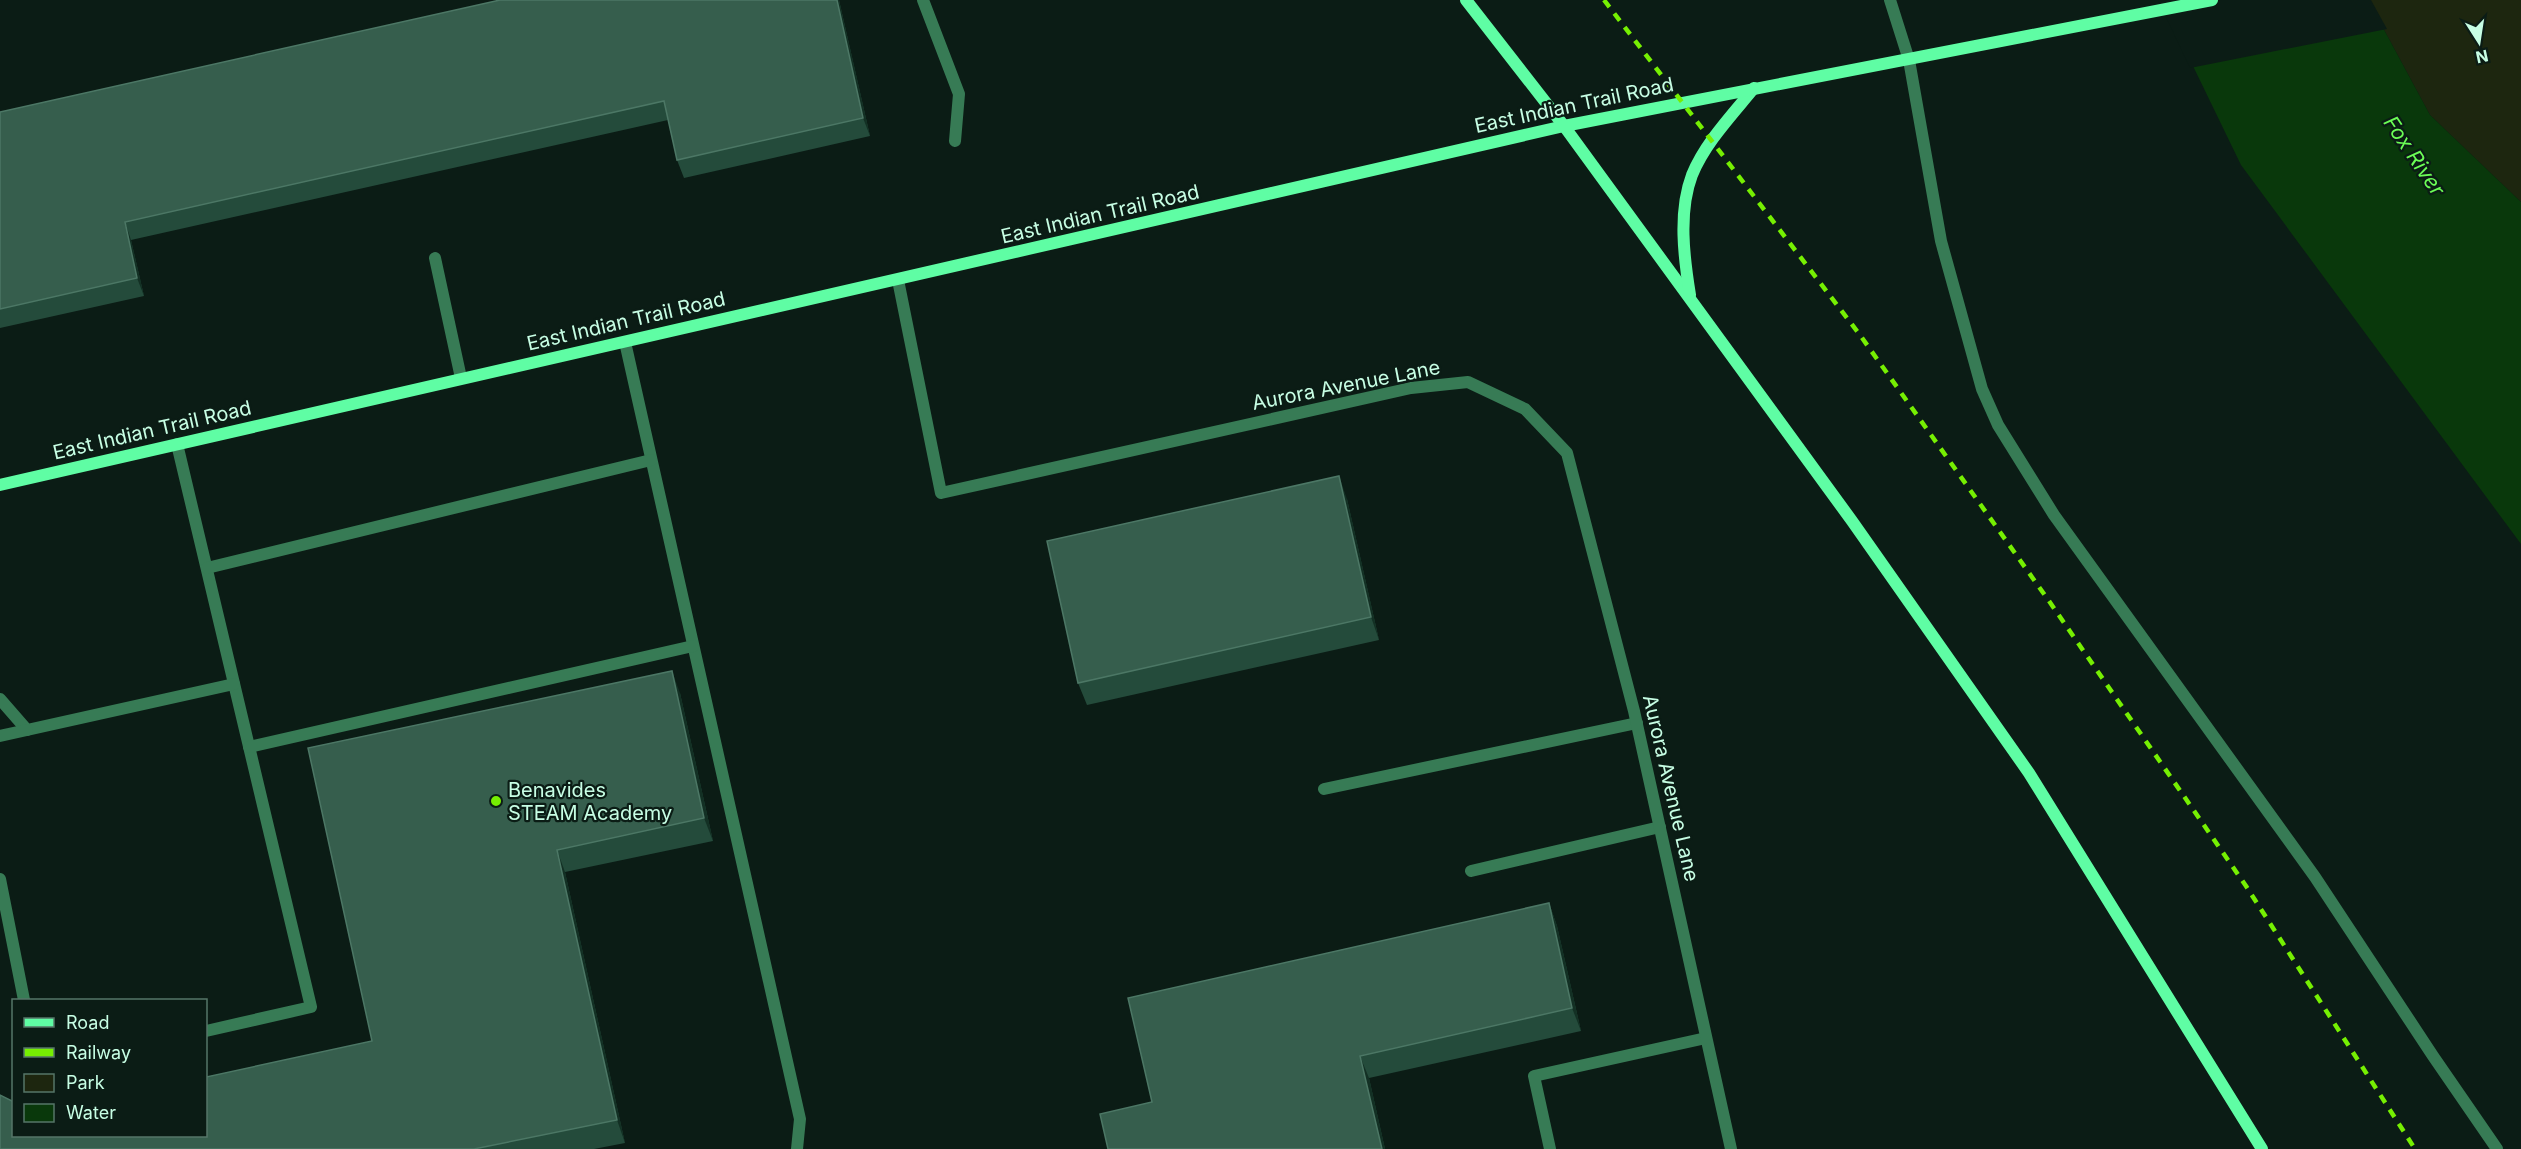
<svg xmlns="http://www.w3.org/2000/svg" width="2521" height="1149" viewBox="0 0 2521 1149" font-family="Inter,sans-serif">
  <rect width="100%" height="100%" fill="#0b1c15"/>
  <path fill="#1d260f" d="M2368 0H2521V202L2430 115Z"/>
  <path fill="#09380b" d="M2161 0H2368L2430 115 2521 202V544L2241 165Z"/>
  <path fill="#0b1c15" d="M2158 0H2371L2387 29 2190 68Z"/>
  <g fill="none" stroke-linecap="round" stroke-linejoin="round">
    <g stroke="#377b55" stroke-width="12">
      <path d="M923 0 959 94 955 141"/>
      <path d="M1890 0 1909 60 1941 241 1982 389 1998 425 2054 515 2315 877 2433 1056 2497 1149"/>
      <path d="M435 258 461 378"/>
      <path d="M625 342 800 1119 797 1149"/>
      <path d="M177 444 311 1007 206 1031"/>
      <path d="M207 568 651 460"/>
      <path d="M0 699 27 730 234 684"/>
      <path d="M0 736 27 730"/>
      <path d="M249 747 693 646"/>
      <path d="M1324 789 1637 723"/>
      <path d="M1471 871 1660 827"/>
      <path d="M0 879 24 1000"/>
      <path d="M1550 1149 1534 1076 1706 1038"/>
    </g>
    <path stroke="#377b55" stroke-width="12" d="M898 280 941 493 1411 388 1468 382 1525 409 1567 453 1634 711 1731 1149"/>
    <g stroke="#5ffda4" stroke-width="12">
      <path d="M1466 0 1564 126 1852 521 2029 773 2262 1149"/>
      <path d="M1690 295C1684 258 1678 212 1692 175 1705 143 1732 115 1754 88"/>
      <path d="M0 485 1564 126 2212 0"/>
    </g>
    <path stroke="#76ef02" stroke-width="4.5" stroke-dasharray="9 8" stroke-linecap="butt" d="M1604 0 1860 335 2049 601 2246 886 2415 1149"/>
  </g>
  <g fill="#244b3b">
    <path d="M839 0 870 136 684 178 677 160 668 120 131 240 144 296 0 328V112Z"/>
    <path d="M1347 499 1379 640 1087 705 1078 683Z"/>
    <path d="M680 693 713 841 565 872 625 1143 594 1149H0L14 1136 372 1041Z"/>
    <path d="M1549 903 1557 926 1581 1031 1369 1078 1385 1149H1108L1152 1102Z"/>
  </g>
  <g fill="#133024">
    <path d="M837 0H839L870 136 863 118Z"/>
    <path d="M125 222 131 240 144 296 137 278Z"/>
    <path d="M1339 476 1347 499 1379 640 1371 617Z"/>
    <path d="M672 671 680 693 713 841 704 818Z"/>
    <path d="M557 850 565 872 625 1143 617 1120Z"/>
    <path d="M1549 903 1557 926 1581 1031 1572 1008Z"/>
    <path d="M1360 1056 1369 1078 1385 1149H1382Z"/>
  </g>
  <g fill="#365e4d" stroke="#4c7765" stroke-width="1.5">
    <path d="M500 0H837L863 118 677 160 664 101 125 222 137 278 0 309V112Z"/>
    <path d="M1339 476 1371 617 1078 683 1047 541Z"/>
    <path d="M672 671 704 818 557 850 617 1120 474 1149H0V1095L14 1102V1136H206V1077L372 1041 308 748Z"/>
    <path d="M1549 903 1572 1008 1360 1056 1382 1149H1108L1100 1114 1152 1102 1128 998Z"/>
  </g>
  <circle fill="#76ef02" stroke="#0b1c15" stroke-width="2" cx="496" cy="801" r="6"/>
  <g text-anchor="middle" stroke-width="4.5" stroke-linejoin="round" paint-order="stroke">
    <g font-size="20" fill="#c7fee4" stroke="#0b1c15">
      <text transform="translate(1574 105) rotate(-12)" y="7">East Indian Trail Road</text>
      <text transform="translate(1100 214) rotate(-13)" y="7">East Indian Trail Road</text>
      <text transform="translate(626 321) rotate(-13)" y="7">East Indian Trail Road</text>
      <text transform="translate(1346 385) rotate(-11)" y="7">Aurora Avenue Lane</text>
      <text transform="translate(152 430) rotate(-13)" y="7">East Indian Trail Road</text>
      <text transform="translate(1671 788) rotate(77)" y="7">Aurora Avenue Lane</text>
    </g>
    <g font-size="20" fill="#c7fee4" stroke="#0b1c15" text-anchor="start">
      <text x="508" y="797">Benavides<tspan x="508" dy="23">STEAM Academy</tspan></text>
    </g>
    <g font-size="21" font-style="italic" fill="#6bfd56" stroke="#0b1c15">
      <text transform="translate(2414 156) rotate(56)" y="7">Fox River</text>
    </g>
  </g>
  <rect x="12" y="999" width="195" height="138" fill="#0b1c15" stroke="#567668" stroke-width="1.5"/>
  <rect x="24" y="1018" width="30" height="9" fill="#5ffda4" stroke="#567668" stroke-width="1.5"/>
  <text x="66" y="1029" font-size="18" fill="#c7fee4">Road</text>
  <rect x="24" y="1048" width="30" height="9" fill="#76ef02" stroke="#567668" stroke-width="1.5"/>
  <text x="66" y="1059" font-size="18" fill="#c7fee4">Railway</text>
  <rect x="24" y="1074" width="30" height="18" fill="#1d260f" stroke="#567668" stroke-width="1.5"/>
  <text x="66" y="1089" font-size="18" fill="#c7fee4">Park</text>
  <rect x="24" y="1104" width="30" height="18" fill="#09380b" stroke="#567668" stroke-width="1.5"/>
  <text x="66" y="1119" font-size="18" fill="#c7fee4">Water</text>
  <g transform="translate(2479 42) rotate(168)" stroke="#0b1c15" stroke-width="4.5" paint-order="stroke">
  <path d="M0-4.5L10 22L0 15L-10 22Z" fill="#c7fee4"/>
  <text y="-9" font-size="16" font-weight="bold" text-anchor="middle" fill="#c7fee4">N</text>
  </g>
</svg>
